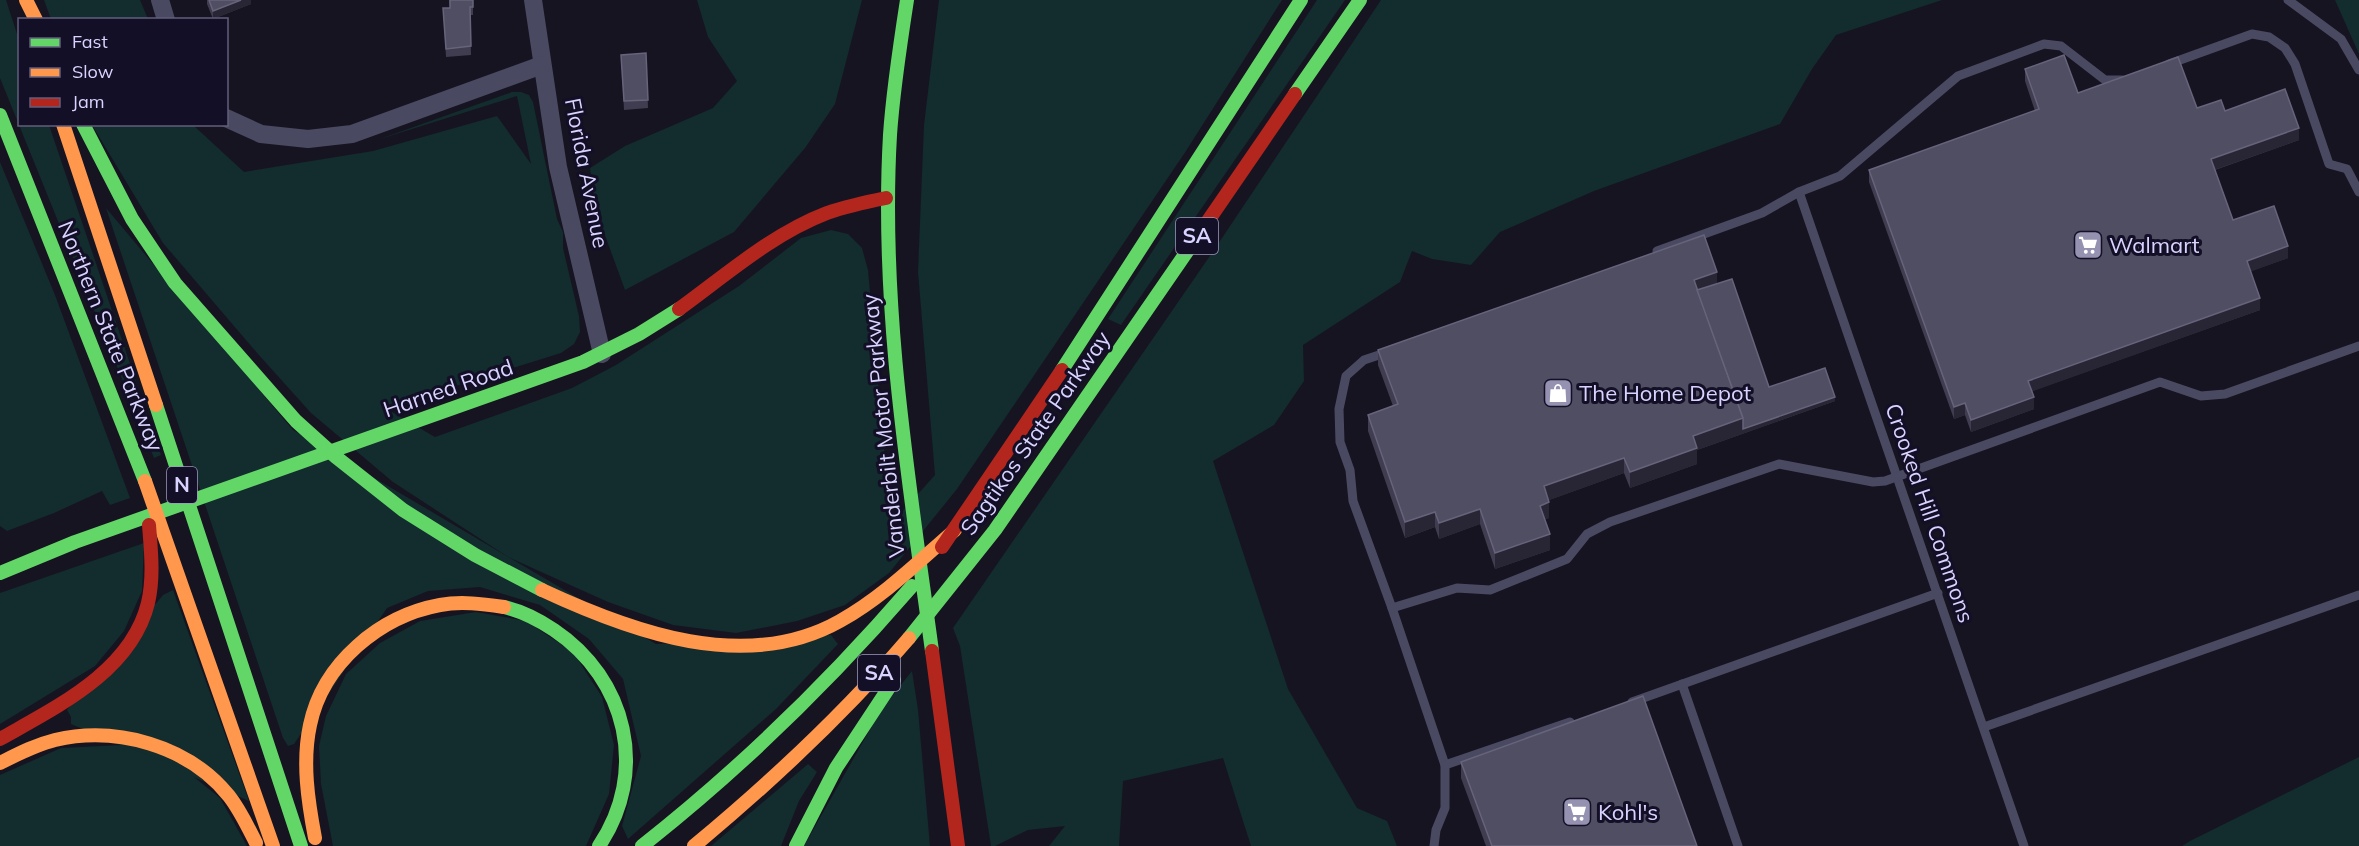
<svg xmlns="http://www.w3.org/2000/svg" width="2359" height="846" viewBox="0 0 2359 846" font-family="Mulish,sans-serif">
  <rect width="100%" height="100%" fill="#161421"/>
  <g fill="#132c2d">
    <path d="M0 0H6L19 40 20 124 49 125 161 455 154 458 0 78Z"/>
    <path d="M44 0H140L148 19H51Z"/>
    <path d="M697 0H862L835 104 805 148 734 232 625 290 595 208 590 168 625 146 713 108 737 81 708 37Z"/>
    <path d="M939 0H1282L1184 154 957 489 889 573 845 605 797 621 736 633 673 625 608 602 508 557 393 482 311 413 258 354 163 243 92 125H193L244 172 373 151 497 116 531 164 517 96 377 140 512 92H521L529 95 533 102 557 219 563 232V248L579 316 580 332 574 344 561 353 385 408 435 437 572 388 616 365 739 286 801 238 831 230 848 234 862 248 868 270 891 524 935 475 918 272 924 125Z"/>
    <path d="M1317 0H1345L1121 325 1108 319Z"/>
    <path d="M1381 0H1942L1836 35 1812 69 1780 124 1594 191 1500 232 1471 265 1432 259 1412 251 1400 282 1303 345 1304 381 1274 425 1213 461 1288 689 1357 808 1387 821 1397 846H1251L1223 758 1123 781 1119 846H1049L1065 826 1028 830 995 846H991L960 646 953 628 1214 250Z"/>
    <path d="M2335 0H2359V54Z"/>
    <path d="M0 162 55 295 130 498 110 505 102 491 54 513 7 531 0 526Z"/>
    <path d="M106 208 293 430 656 644 831 635 838 644 776 709 628 839 622 826 641 756 623 679 589 639 540 605 480 587 428 591 387 608 294 744 288 746 283 738Z"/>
    <path d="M144 543 142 591 124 631 95 666 0 724V593Z"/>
    <path d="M173 590 249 801 71 724V717L67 710 163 595Z"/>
    <path d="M476 612 526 621 573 652 602 697 614 745 609 794 586 846H333L321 784 319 746 326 716 346 674 380 643 420 621Z"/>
    <path d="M912 671 918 710 930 846H804L881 710Z"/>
    <path d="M122 745 184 769 220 798 247 846H0V775L61 748Z"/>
    <path d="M2359 757V846H2182L2190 841Z"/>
    <path d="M808 764 817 772 799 801 781 846H711Z"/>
  </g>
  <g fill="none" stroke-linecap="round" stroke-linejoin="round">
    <g stroke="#4a4962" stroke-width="9">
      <path d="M2288 0 2341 39 2359 70"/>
      <path d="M2169 64 2252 34 2269 37 2285 48 2295 64 2329 164 2347 169 2359 192"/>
      <path d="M1799 192 2024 846"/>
      <path d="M1657 251 1762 213 1799 192 1840 176 1958 76 2044 44 2061 46 2105 80H2122"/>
      <path d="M1388 352 1364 360 1346 376 1339 409 1340 442 1350 470 1353 501 1392 608 1445 765"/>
      <path d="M1392 608 1457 588 1490 590 1567 559 1587 534 1610 522 1779 464 1873 482 1885 481 2160 382 2201 396 2225 394 2359 346"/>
      <path d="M1682 684 1738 846"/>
      <path d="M1632 702 1938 593"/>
      <path d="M1984 727 2359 595"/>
      <path d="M1434 846 1436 830 1445 808V765L1570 722"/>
    </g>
    <g stroke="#4a4962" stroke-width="18">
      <path d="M160 0 166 20"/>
      <path d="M533 0 558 167 602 354"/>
      <path d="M226 118 261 134 308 139 352 134 542 65"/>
    </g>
    <g stroke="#63d668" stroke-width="14">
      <path d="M907 0C900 45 893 90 890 135 880 308 909 481 932 651"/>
      <path d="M1295 94 1360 0"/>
      <path d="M0 115 145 481"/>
      <path d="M83 124 132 219 175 283 296 421 336 457 403 510 475 555 542 590"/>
      <path d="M1062 370 1301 0"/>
      <path d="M156 405 301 846"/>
      <path d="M0 573 75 542 583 362 639 334 679 309"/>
      <path d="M504 607C521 611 539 620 554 630 627 679 649 772 599 846"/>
      <path d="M909 638 995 530 1197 237"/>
      <path d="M642 846C741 768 830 681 912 586"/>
      <path d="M796 846 836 768 894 680"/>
    </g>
    <g stroke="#ff974d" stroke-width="14">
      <path d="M26 0 36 20"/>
      <path d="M63 124 156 405"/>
      <path d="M145 481 273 846"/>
      <path d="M542 590C632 632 746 674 840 621 883 597 918 562 955 530"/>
      <path d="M0 763C18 754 35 745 55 740 116 726 188 745 229 796 240 810 248 827 256 843"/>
      <path d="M315 838C308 801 302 762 310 725 323 663 380 616 440 605 461 601 483 604 504 607"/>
      <path d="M694 846C771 782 844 714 909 638"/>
    </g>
    <g stroke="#b3261e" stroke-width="14">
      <path d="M1197 237 1295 94"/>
      <path d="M679 309C726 275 772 234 827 213 847 206 866 202 886 198"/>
      <path d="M942 547 1062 370"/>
      <path d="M932 651 958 846"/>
      <path d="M0 739C56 707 131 672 148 603 154 577 151 551 149 525"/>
    </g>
  </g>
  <g fill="#403d50">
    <path d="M207 0H251V4L213 19 207 4Z"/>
    <path d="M449 0H473V15H470L471 55 446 57 443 8H450Z"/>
    <path d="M646 53 648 108 624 110 621 55Z"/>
    <path d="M2025 69 2078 93 2197 108 2225 111 2299 140 2215 170 2233 220 2288 258 2251 271 2260 310 2032 391 2034 409 1971 432 1965 415 1954 419 1869 182V170L2035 111 2025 81Z"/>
    <path d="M1717 284 1769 387 1835 401 1697 450V464L1630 488 1624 473 1549 500V518L1545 519 1550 550 1495 569 1480 524 1439 539 1435 527 1405 538 1368 431V415L1393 406 1378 365V350Z"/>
    <path d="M1461 762 1697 846H1486L1461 778Z"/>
  </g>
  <g fill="#282635">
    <path d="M241 0H251V4L213 19V11Z"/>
    <path d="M2299 128V140L2211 171V159Z"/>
    <path d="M2288 246V258L2247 273V261Z"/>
    <path d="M1717 272V287L1695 295 1694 280Z"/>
    <path d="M2260 298V310L2028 393V381Z"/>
    <path d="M1835 397V401L1697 450V464L1630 488V472L1693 436 1743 418Z"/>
    <path d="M2034 397V409L1971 432V420Z"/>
    <path d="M1965 403V415L1954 419V407Z"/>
    <path d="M1624 458V473L1544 502V486Z"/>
    <path d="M1549 502V518L1540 521V506Z"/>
    <path d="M1480 509V524L1439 539V523Z"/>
    <path d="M1435 512V527L1405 538V522Z"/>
    <path d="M1550 534V550L1495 569V553Z"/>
  </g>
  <g fill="#504e63" stroke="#66637b" stroke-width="1.5">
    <path d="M209 0H241L213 11Z"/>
    <path d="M450 0H473V7H470L471 46 446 49 443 8H450Z"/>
    <path d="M646 53 648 100 624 101 621 55Z"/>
    <path d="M2064 55 2078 93 2178 57 2197 108 2221 100 2225 111 2285 89 2299 128 2211 159 2233 220 2274 206 2288 246 2247 261 2260 298 2028 381 2034 397 1971 420 1965 403 1954 407 1869 170 2039 109 2025 69Z"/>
    <path d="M1704 235 1717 272 1694 280 1743 418 1693 436 1697 448 1630 472 1624 458 1544 486 1549 502 1540 506 1550 534 1495 553 1480 509 1439 523 1435 512 1405 522 1368 415 1398 404 1378 350Z"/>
    <path d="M1732 279 1769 387 1825 368 1835 397 1743 429V418L1697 290Z"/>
    <path d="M1643 696 1697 846H1492L1461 762Z"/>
  </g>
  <defs>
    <g id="supermarket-square" transform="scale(1.5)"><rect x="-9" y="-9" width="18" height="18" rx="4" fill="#9591b1" stroke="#130f26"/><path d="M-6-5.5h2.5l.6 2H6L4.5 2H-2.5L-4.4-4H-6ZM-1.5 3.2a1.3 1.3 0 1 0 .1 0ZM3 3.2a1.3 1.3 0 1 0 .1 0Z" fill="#fff"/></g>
    <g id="shop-square" transform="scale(1.5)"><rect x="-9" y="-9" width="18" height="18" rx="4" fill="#9591b1" stroke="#130f26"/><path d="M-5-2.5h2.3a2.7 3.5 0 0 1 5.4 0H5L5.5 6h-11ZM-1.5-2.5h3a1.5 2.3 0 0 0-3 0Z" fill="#fff"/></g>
  </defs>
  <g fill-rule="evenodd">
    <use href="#supermarket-square" x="2088" y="245"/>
    <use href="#shop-square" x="1558" y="393"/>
    <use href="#supermarket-square" x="1577" y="812"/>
  </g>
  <g text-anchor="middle" stroke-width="6" stroke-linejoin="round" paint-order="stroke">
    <g fill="#130f26" stroke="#9e99be" stroke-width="1.5">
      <rect x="1176" y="218" width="42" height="36" rx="4.5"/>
      <rect x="167" y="467" width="30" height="36" rx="4.5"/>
      <rect x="858" y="655" width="42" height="36" rx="4.5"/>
    </g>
    <g font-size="21" font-weight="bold" fill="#d9d4ff">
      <text x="1197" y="243">SA</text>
      <text x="182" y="492">N</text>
      <text x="879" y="680">SA</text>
    </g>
    <g font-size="22" fill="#d9d4ff" stroke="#130f26">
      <text transform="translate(587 173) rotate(79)" y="8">Florida Avenue</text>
      <text transform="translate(111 336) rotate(68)" y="8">Northern State Parkway</text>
      <text transform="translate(448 388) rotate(-19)" y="8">Harned Road</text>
      <text transform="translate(883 426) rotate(-96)" y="8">Vanderbilt Motor Parkway</text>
      <text transform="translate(1035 433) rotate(-55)" y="8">Sagtikos State Parkway</text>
      <text transform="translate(1930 513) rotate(71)" y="8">Crooked Hill Commons</text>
    </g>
    <g font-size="22" fill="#d9d4ff" stroke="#130f26" text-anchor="start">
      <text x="2109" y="253">Walmart</text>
      <text x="1579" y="401">The Home Depot</text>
      <text x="1598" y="820">Kohl's</text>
    </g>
  </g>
  <rect x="18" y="18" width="210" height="108" fill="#130f26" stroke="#625e7d" stroke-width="1.5"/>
  <rect x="30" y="38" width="30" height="9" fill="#63d668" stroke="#625e7d" stroke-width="1.5"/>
  <text x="72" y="48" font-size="18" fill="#d9d4ff">Fast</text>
  <rect x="30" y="68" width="30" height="9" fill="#ff974d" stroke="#625e7d" stroke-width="1.5"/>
  <text x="72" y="78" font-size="18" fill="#d9d4ff">Slow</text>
  <rect x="30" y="98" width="30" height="9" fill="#b3261e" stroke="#625e7d" stroke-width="1.5"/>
  <text x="72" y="108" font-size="18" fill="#d9d4ff">Jam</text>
</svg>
